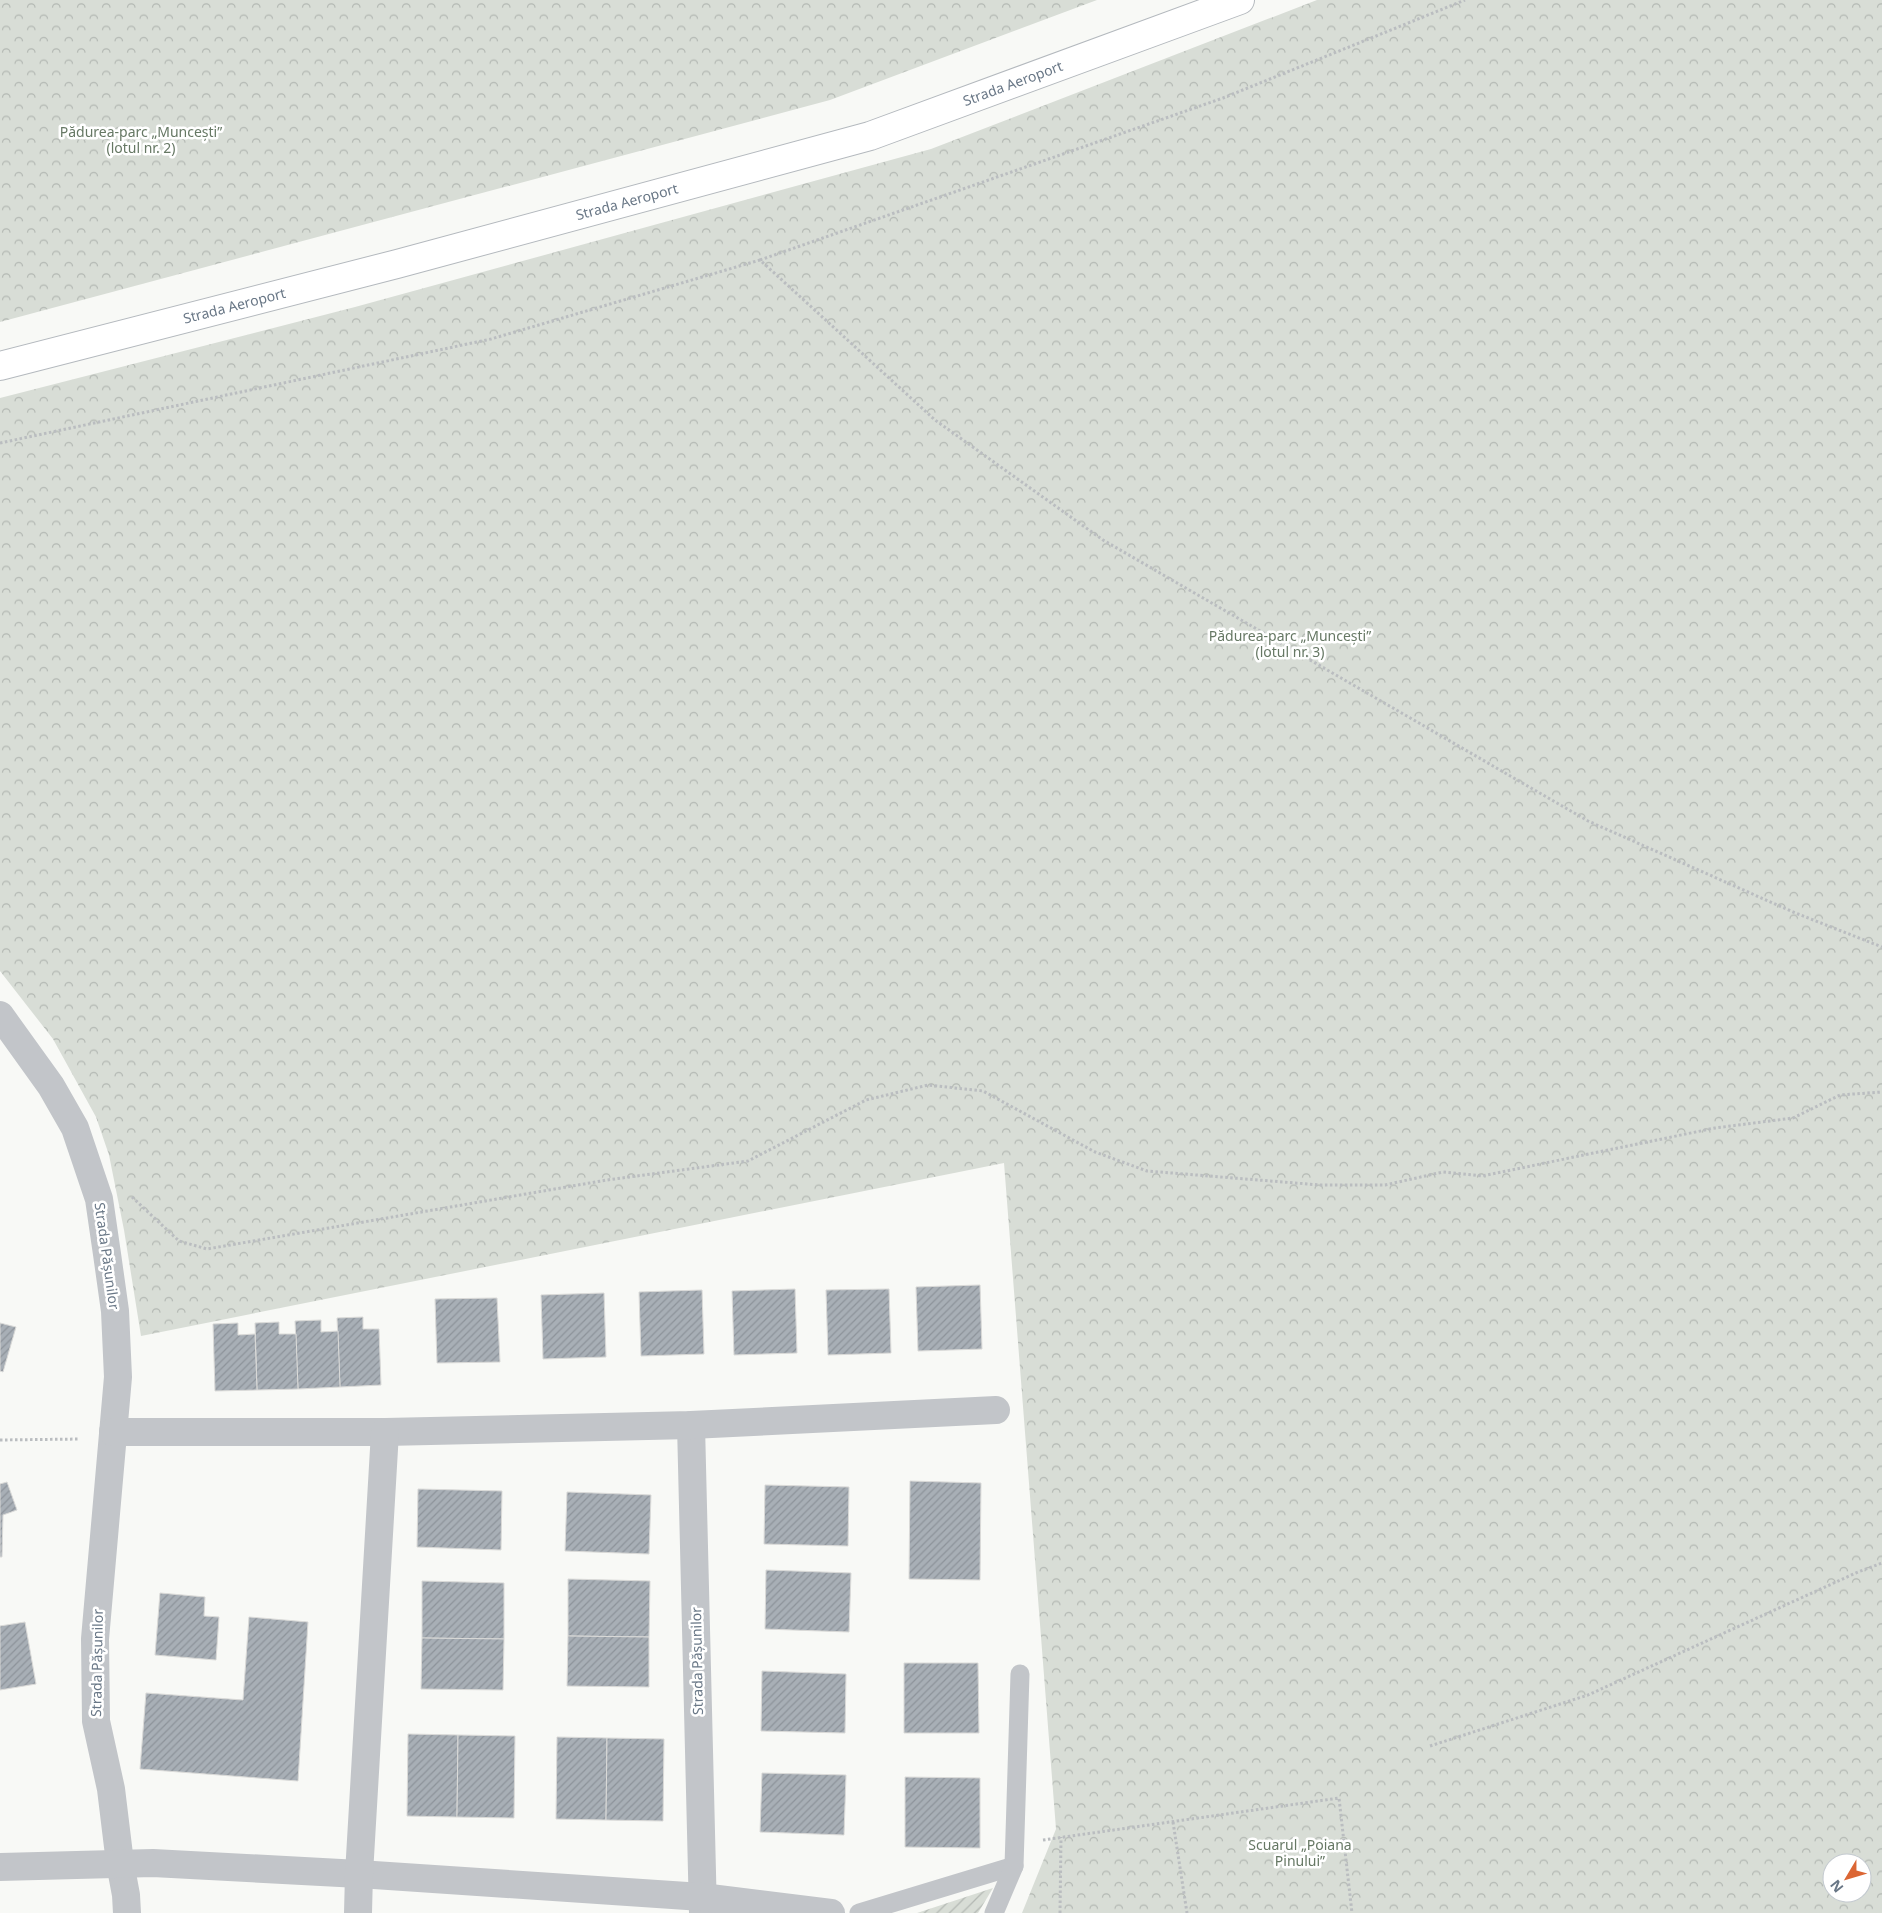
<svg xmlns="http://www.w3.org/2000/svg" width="1882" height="1913" viewBox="0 0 1882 1913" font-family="'Noto Sans',sans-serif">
  <defs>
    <pattern id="forest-crowns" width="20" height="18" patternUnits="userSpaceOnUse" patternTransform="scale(1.25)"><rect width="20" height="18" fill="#d8ddd6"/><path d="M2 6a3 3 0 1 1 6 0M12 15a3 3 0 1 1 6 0" fill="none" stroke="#b3b8b3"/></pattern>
    <pattern id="garden-furrows" width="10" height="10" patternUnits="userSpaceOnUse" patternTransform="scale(1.25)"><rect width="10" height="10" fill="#d8ddd6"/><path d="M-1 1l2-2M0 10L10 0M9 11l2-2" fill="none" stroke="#b3b8b3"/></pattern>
    <pattern id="building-hatch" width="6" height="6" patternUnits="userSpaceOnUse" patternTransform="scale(1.25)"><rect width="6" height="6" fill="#a8afb6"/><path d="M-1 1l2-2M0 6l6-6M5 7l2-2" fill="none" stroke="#8d939a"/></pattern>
  </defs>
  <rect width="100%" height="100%" fill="#f8f9f6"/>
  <g fill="url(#forest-crowns)" fill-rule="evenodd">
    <path d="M0 0H1097L830 100 0 322Z"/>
    <path d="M1317 0H1882V1913H1022L1056 1829 1004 1163 141 1336 124 1230 109 1155 96 1117 53 1039 0 971V398L355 307 931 149ZM1832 1863H1862V1893H1832Z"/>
  </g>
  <path fill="url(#garden-furrows)" d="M993 1888 978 1913H917Z"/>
  <g fill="url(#building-hatch)" stroke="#dadad8">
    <path d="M980 1285 982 1349 918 1351 916 1287Z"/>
    <path d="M795 1289 797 1353 734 1355 732 1291Z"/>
    <path d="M889 1289 891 1353 828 1355 826 1290Z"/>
    <path d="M702 1290 704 1354 641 1356 639 1292Z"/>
    <path d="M604 1293 606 1357 543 1359 541 1295Z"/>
    <path d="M497 1298 500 1362 437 1363 435 1299Z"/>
    <path d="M363 1317V1329H379L381 1385 340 1387 337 1318Z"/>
    <path d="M321 1320V1332L338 1331 340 1387 298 1389 295 1321Z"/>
    <path d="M279 1322V1334H296L298 1389 257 1390 255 1323Z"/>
    <path d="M0 1323 16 1327 3 1372 0 1371Z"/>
    <path d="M238 1323V1335L255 1334 257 1390 215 1391 213 1324Z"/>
    <path d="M910 1481 981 1483 980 1580 909 1579Z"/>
    <path d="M7 1482 17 1510 3 1515 2 1557H0V1484Z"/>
    <path d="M765 1485 849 1487 848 1546 764 1544Z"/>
    <path d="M418 1489 502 1491 501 1550 417 1547Z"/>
    <path d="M567 1492 651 1495 649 1554 565 1551Z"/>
    <path d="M766 1570 851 1573 849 1632 765 1629Z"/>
    <path d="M568 1579 650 1581 649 1637 568 1636Z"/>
    <path d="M422 1581 504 1583V1639L422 1638Z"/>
    <path d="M160 1593 205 1597 204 1616 219 1617 216 1660 155 1655Z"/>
    <path d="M249 1617 308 1622 298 1781 140 1769 146 1693 243 1700Z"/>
    <path d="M25 1622 36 1684 0 1690V1626Z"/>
    <path d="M568 1636 649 1637V1687L567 1686Z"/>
    <path d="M422 1638 504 1639 503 1690 421 1689Z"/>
    <path d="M904 1663H978L979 1733H904Z"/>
    <path d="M762 1671 846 1674 845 1733 761 1731Z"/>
    <path d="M408 1734 458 1735 457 1817 407 1816Z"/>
    <path d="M458 1735 515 1736 514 1818 457 1817Z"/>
    <path d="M557 1737 607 1738 606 1820 556 1819Z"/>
    <path d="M607 1738 664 1739 663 1821 606 1820Z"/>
    <path d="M762 1773 846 1775 844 1835 760 1832Z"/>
    <path d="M905 1777 980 1778V1848L905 1847Z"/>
  </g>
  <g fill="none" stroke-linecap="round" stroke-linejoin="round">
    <g stroke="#b4b9be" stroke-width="30">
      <g id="secondary">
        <path id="s1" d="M0 366 397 264 870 136 1240 0"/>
      </g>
    </g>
    <g stroke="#babdc0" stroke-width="3" stroke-dasharray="2.5 2.5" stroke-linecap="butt">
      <path d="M760 260 1223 98 1465 0"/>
      <path d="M0 443 491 339 760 260 935 420 1103 540 1588 821 1793 912 1882 947"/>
      <path d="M132 1197 179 1241 207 1249 607 1180 748 1161 866 1100 928 1085 983 1091 1095 1152 1147 1171 1320 1185H1385L1443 1172 1482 1176 1715 1128 1793 1118 1840 1095 1882 1092"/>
      <path d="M0 1440 80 1439"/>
      <path d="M1430 1746 1588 1695 1858 1572 1882 1563"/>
      <path d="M1173 1822 1187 1913"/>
      <path d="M1043 1840 1339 1798 1352 1913"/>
      <path d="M1060 1913 1061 1837"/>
    </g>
    <g stroke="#c2c5c9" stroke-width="19">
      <path d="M859 1913 1014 1866"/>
      <path d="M994 1913 1014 1866 1020 1674"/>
    </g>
    <g stroke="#c2c5c9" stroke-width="28">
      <path d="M0 1015 51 1086 75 1128 99 1199 107 1254 115 1311 118 1377 95 1639 96 1721 111 1789 120 1863 126 1895 127 1913"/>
      <path d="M691 1425 703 1913"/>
      <path d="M113 1432H385L691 1425 996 1410"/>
      <path d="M0 1867 153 1863 359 1874 702 1897 831 1913"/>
      <path d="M358 1913 359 1874 385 1432"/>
    </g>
    <use href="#secondary" stroke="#fff" stroke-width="28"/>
  </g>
  <g text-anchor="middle" stroke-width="5" stroke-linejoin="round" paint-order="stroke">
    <g font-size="14" fill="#697786" stroke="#fff">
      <text dy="5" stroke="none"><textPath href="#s1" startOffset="1052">Strada Aeroport</textPath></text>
      <text dy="5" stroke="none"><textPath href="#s1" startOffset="648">Strada Aeroport</textPath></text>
      <text dy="5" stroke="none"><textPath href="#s1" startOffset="242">Strada Aeroport</textPath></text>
      <text transform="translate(107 1256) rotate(82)" y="5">Strada Pășunilor</text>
      <text transform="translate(697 1661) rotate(-91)" y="5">Strada Pășunilor</text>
      <text transform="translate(97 1663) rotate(-89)" y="5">Strada Pășunilor</text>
    </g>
    <g font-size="14" fill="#667864" stroke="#fff">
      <text x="141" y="137">Pădurea-parc „Muncești”<tspan x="141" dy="16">(lotul nr. 2)</tspan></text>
      <text x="1290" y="641">Pădurea-parc „Muncești”<tspan x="1290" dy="16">(lotul nr. 3)</tspan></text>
      <text x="1300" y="1850">Scuarul „Poiana<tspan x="1300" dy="16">Pinului”</tspan></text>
    </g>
  </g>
  <g transform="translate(1847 1878) rotate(232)"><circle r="24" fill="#ffffff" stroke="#c3c9cf"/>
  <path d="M0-4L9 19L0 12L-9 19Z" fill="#db6634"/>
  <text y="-8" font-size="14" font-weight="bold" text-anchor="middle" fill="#697786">N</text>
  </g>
</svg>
